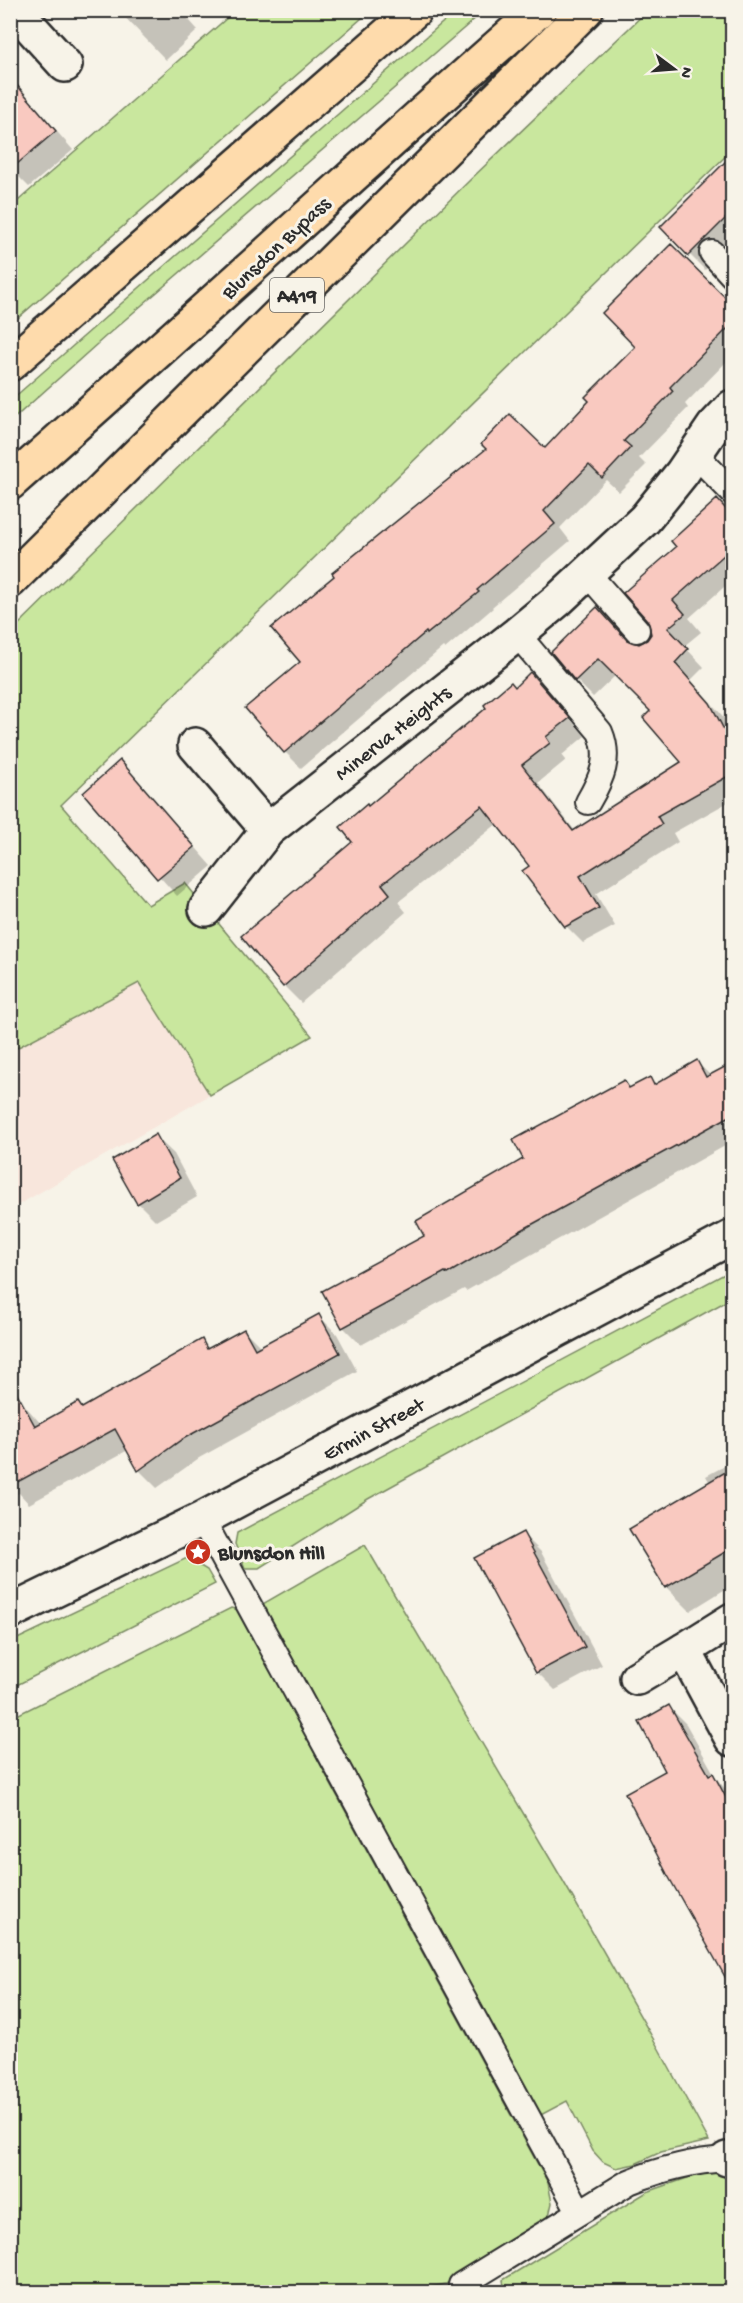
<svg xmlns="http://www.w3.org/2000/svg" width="743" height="2303" viewBox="0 0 743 2303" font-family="'Gochi Hand',sans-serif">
  <rect width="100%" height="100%" fill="#f7f3e8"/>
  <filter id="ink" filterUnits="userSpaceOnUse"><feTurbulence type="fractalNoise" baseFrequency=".0167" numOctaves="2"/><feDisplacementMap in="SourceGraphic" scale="12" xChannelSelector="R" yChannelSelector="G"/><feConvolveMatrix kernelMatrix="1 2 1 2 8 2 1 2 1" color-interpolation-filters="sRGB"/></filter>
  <g filter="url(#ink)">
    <path fill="#f8e6dc" d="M140 983 210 1095 11 1209V1051Z"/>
    <g fill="#c9e79e" stroke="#7a8964" stroke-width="1.5">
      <path d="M457 10 484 11 106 336 11 421V400Z"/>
      <path d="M235 11H370L11 324V207Z"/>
      <path d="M647 11H732V150L61 805 148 905 185 883 312 1036 210 1095 139 983 11 1051V632L471 179Z"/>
      <path d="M732 1270V1298L368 1499 259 1568H245L235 1544 237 1533Z"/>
      <path d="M365 1545 562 1879 659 2049 709 2141 661 2152 635 2164 616 2168 603 2162 593 2151 567 2101 537 2117 293 1660 262 1652 329 1781 548 2183 552 2203 548 2220 533 2231 446 2284 414 2290V2292H11V1718L231 1608 239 1610 242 1616Z"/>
      <path d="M187 1558 207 1570 215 1584 11 1688V1642Z"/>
      <path d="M724 2170 732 2185V2292H505L503 2280 647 2192 693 2176Z"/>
    </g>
    <g fill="#0003">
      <path d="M118 10H180L198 30 166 60Z"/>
      <path d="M10 78 73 150 29 187 10 168Z"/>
      <path d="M732 157V243L705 270 662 227Z"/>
      <path d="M671 246 732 306V356L685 404 688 408 639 458 646 465 619 492 606 480 560 528 570 541 492 607 493 608 445 649 443 647 301 768 285 752 545 450 591 401 637 347Z"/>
      <path d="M718 500 728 507 732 506V580L689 618 701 632 684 646 704 667 691 680 727 721 732 732V800L673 833 678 842 596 894 615 926 583 943 566 926 531 866 497 824 398 902 406 912 301 1003 284 986 354 843 368 808 515 688 530 674 585 736 562 755 566 760 538 783 575 831 683 762 652 711 616 675 593 697 576 680 597 609 629 642 639 646 648 641 652 634 678 548 673 541Z"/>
      <path d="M120 762 212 866 177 896 85 793Z"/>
      <path d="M697 1062 711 1076 732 1064V1142L466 1291 464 1289 361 1345 343 1327 426 1236 624 1081 631 1088 649 1079 656 1085Z"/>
      <path d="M155 1136 174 1154 197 1197 156 1221 138 1203Z"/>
      <path d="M319 1316 337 1334 357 1371 199 1458 157 1488 139 1470 128 1450 29 1504 19 1493 10 1498V1405L20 1400 41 1424 78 1403 84 1409 201 1341 210 1349 244 1330 261 1347Z"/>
      <path d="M732 1462V1585L690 1611 666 1587 631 1529 710 1483 706 1476Z"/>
      <path d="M523 1534 541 1552 602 1665 555 1690 537 1672Z"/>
      <path d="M669 1707 686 1724 717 1779 732 1797V1992L717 1963 718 1962 667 1771Z"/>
    </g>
    <g fill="#f9c9c0" stroke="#2b2b2b" stroke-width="1.5">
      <path d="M10 77 56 131 10 170Z"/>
      <path d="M732 155V212L688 256 660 227Z"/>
      <path d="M671 244 732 304V324L670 387 673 391 624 441 631 447 602 478 589 465 544 511 555 524 477 590 479 592 427 634 426 632 284 753 245 708 300 662 271 628 334 576 332 573 486 449 481 444 510 414 545 448 589 401 585 397 635 347 602 313Z"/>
      <path d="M717 499 732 516V548L673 600 685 614 668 628 688 649 675 663 710 703 732 745V774L657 816 662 824 580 876 599 908 565 927 522 871 529 866 482 806 382 884 390 894 283 987 241 936 352 842 340 827 367 804 368 806 486 708 484 705 511 682 515 687 530 672 570 718 546 737 550 743 522 765 573 831 681 762 643 718 650 711 598 659 575 681 551 652 597 607 627 640 639 644 647 640 651 634 648 621 623 593 676 547 671 541Z"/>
      <path d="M120 760 195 847 157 879 83 793Z"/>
      <path d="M697 1060 706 1077 732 1063V1115L520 1231 447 1274 445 1272 342 1328 322 1291 424 1236 416 1221 523 1159 513 1140 624 1080 629 1088 650 1077 654 1085Z"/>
      <path d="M156 1134 180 1178 137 1204 112 1160Z"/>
      <path d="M319 1314 340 1353 181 1440 138 1471 115 1429 10 1486V1380L35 1426 78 1402 82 1408 202 1339 207 1349 244 1329 255 1349Z"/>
      <path d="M732 1468V1548L665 1588 629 1529Z"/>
      <path d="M523 1532 585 1647 536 1673 474 1558Z"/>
      <path d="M669 1705 709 1775 713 1773 732 1809V1989L667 1874 625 1793 665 1771 639 1722Z"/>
    </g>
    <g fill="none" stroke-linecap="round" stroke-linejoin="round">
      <g stroke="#2b2b2b" stroke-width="28">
        <g id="service">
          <path d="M712 253 732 275"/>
          <path d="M695 454 732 492"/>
          <path d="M587 573 637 630"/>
          <path d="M517 634 600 732C611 758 602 778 588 802"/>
          <path d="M202 1519 579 2211"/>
          <path d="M461 2285 629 2182C661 2169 692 2161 727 2159"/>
        </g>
      </g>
      <g stroke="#2b2b2b" stroke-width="38">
        <g id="minor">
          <path d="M15 10 65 65"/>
          <path d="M195 745 268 830"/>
          <path d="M206 909 268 830 517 634 558 600 645 519 682 473 714 426 732 407"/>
          <path d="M732 1620 684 1650 732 1739"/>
          <path d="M637 1678 684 1650"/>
          <path d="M727 2159H732"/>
        </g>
      </g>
      <g stroke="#2b2b2b" stroke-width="38">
        <path id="tertiary" d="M10 1612 202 1519 732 1237"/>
      </g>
      <g stroke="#2b2b2b" stroke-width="38">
        <g id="trunk">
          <path d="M10 364 415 10"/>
          <path d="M10 483C188 327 361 166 539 10"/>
          <path d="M10 581 586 10"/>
        </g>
      </g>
      <use href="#service" stroke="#f7f3e8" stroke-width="24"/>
      <use href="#minor" stroke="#f7f3e8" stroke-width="33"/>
      <use href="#tertiary" stroke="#f7f3e8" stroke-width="33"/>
      <use href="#trunk" stroke="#fedbac" stroke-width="33"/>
    </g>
  </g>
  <defs>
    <g id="sight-disc" transform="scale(1.35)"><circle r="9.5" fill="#c8321e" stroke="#f7f3e8"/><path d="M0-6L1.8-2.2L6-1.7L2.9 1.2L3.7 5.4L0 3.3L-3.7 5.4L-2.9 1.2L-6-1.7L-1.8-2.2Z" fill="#fff"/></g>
  </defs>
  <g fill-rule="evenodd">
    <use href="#sight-disc" x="198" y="1552"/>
  </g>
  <g text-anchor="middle" stroke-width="6" stroke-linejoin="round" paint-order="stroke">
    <rect fill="#f7f3e8" stroke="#686764" stroke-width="1.5" x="270" y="278" width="54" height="34" rx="4.5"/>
    <g font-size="20" font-weight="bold" fill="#2b2b2b">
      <text x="297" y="302">A419</text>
    </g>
    <g font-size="21" fill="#2b2b2b" stroke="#f7f3e8">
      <text transform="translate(275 247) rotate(-43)" y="7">Blunsdon Bypass</text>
      <text transform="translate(392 732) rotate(-38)" y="7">Minerva Heights</text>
      <text transform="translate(373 1428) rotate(-28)" y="7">Ermin Street</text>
    </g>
    <g font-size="21" font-weight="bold" fill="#2b2b2b" stroke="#f7f3e8" text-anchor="start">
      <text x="218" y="1559">Blunsdon Hill</text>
    </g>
  </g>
  <rect width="743" height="2303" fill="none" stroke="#f7f3e8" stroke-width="36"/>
  <rect x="18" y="18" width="707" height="2267" fill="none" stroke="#2b2b2b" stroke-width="2" filter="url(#ink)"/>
  <g transform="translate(674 69) rotate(106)" stroke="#f7f3e8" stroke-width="4.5" paint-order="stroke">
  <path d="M0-4.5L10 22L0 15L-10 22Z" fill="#2b2b2b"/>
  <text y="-9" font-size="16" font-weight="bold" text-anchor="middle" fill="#2b2b2b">N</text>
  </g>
</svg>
